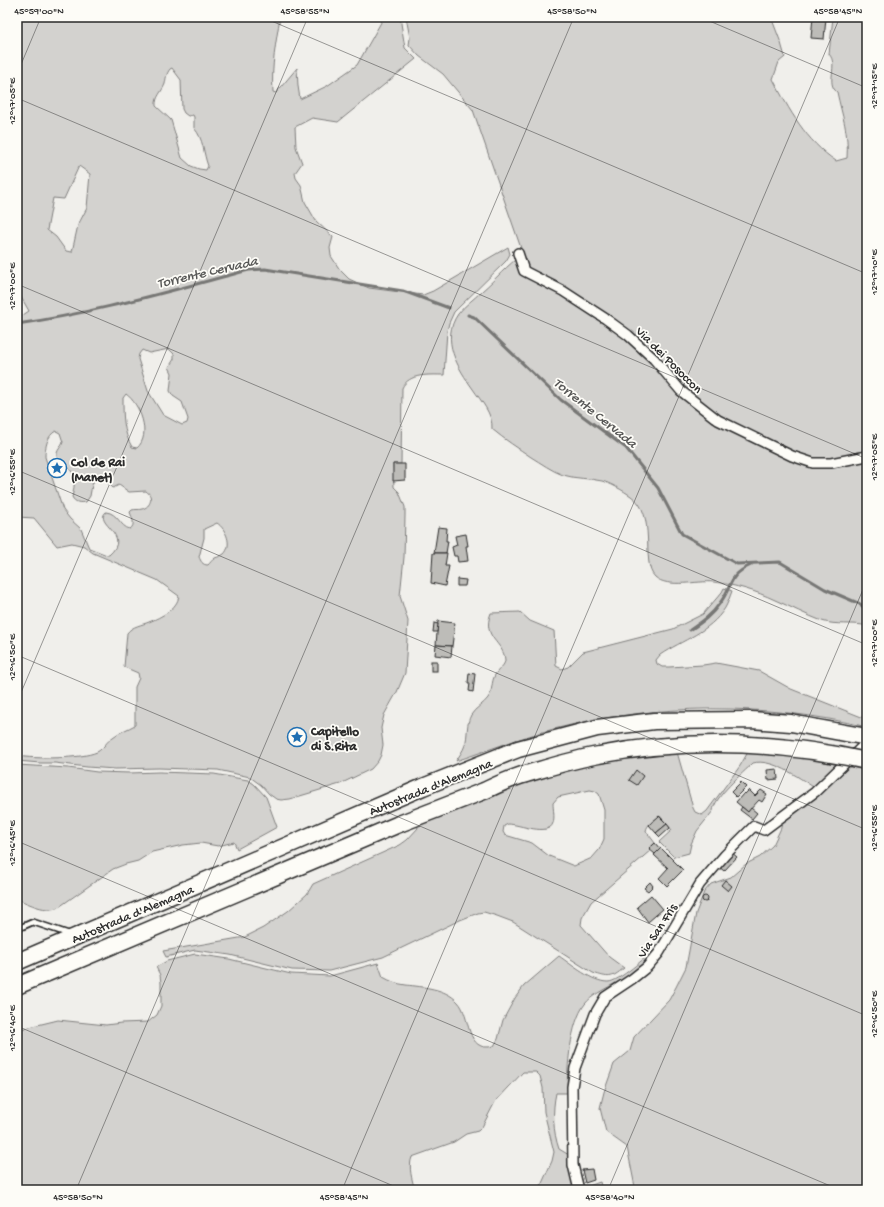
<svg xmlns="http://www.w3.org/2000/svg" width="884" height="1207" viewBox="0 0 884 1207" font-family="'Gochi Hand',sans-serif">
  <rect width="100%" height="100%" fill="#f0efeb"/>
  <filter id="ink" filterUnits="userSpaceOnUse"><feTurbulence type="fractalNoise" baseFrequency=".025" numOctaves="2"/><feDisplacementMap in="SourceGraphic" scale="8" xChannelSelector="R" yChannelSelector="G"/><feConvolveMatrix kernelMatrix="1 2 1 2 8 2 1 2 1" color-interpolation-filters="sRGB"/></filter>
  <g filter="url(#ink)">
    <g fill="#d3d2cf" stroke="#7f7e7d" fill-rule="evenodd">
      <path d="M17 17H280C276 42 271 67 273 92L276 93 297 68 298 86 300 99 327 86 357 65 384 17H400L405 48 416 59 338 122 312 118 295 127 296 147 302 163 295 173 296 178 301 185 305 202 316 221 333 237 330 248 331 256 340 270 349 279 369 288 423 295 433 291 508 247 510 254 506 261 454 312 449 323 447 331 444 375C429 375 409 373 402 388L401 464H393L394 487 399 492 405 507V516L404 557 400 596 408 621 405 673 397 692 384 715 381 728 383 745 381 755 378 761 371 769 340 784 290 799 281 800 276 799 269 794 261 785 250 777 218 770 159 768 115 769 87 767 55 763H40L17 761V756C35 759 81 759 97 752 103 749 107 741 113 737 119 732 128 729 135 725V687L139 678 138 673 124 667 127 633C132 626 142 625 149 622 161 617 177 609 179 596L157 580 93 553 84 546 72 543 57 546 34 518 17 517V319L29 311 17 290ZM172 68 181 80 182 109 184 113 188 116 193 115 194 117V128C204 139 203 153 208 166L206 170 199 169 191 166 182 158 171 120 156 106C155 97 162 92 165 84 166 79 166 74 170 69ZM79 166 90 174 87 208 78 225 72 252 66 251 56 237 47 230 53 198 64 199ZM169 349 174 354V359L169 367 172 373 170 391 173 396 182 402 188 419 187 423 182 425 163 415 148 391 138 359 139 354 142 350 149 353ZM126 394C140 404 152 435 137 448L132 447C123 432 123 415 123 398ZM56 431 60 433 63 442C62 446 58 449 57 453 55 462 68 465 72 472 76 479 74 489 72 497 75 503 80 503 86 502L90 496 92 485 97 474H99L113 488 119 485 129 492 146 491C154 496 151 507 142 509 139 510 135 509 132 510L130 512C132 518 136 525 130 529 120 527 118 513 106 512 93 524 133 534 109 555H107L89 548 81 529 70 519 63 510 45 457C45 448 47 435 56 431ZM217 523C226 529 233 545 224 554 221 556 218 557 215 558 212 560 210 563 208 565 202 565 201 561 199 557L204 538V529Z"/>
      <path d="M406 17H771L781 43 785 57 779 62 773 79C789 110 806 141 836 161L847 158C849 132 842 116 837 92 825 83 839 65 829 54L833 17H867V626C853 622 836 626 822 621 806 615 791 607 775 600 756 591 735 585 714 582 698 580 668 589 655 577 640 563 658 514 631 496 624 491 610 483 602 481 589 478 576 479 563 475 552 471 541 463 531 457 518 448 505 440 492 429 493 414 481 401 473 389 458 368 440 340 458 314 465 305 474 299 482 291 496 279 507 265 523 254L473 110 443 74 419 56 409 45 410 38Z"/>
      <path d="M724 588 732 591C730 596 728 603 725 608 710 632 682 640 660 655L656 660 657 664 662 667H669L703 665 716 663 759 671 791 689 864 718 867 720V727C764 702 657 703 554 729 521 737 489 750 456 761 459 756 463 751 465 745 468 736 466 724 471 715 475 708 484 704 488 698 493 691 491 682 495 675 498 669 505 666 505 660 504 642 481 638 491 613L520 612 530 621 554 631 556 666 562 669 568 667 583 652 673 629 703 614 722 592Z"/>
      <path d="M677 752 693 808 695 812 702 815 707 811 740 766 748 752 805 758 840 765 813 787C799 777 771 758 753 763 743 773 714 797 713 811L697 831 691 844 689 853 674 857 659 842 672 830 660 816C654 820 647 824 646 831L655 843 649 848 651 850 591 902 582 918 581 925 609 957 624 968C611 979 609 978 593 973L513 922 497 916 484 912 478 913 460 920 383 957 329 971 292 970 230 955 195 950 166 957 163 951 245 937 263 928 288 911 307 894 313 884 400 845 407 840 418 828 416 823C467 803 518 781 572 768 606 760 642 756 677 752ZM590 790 595 791 599 794 604 810V839L599 850 592 858 574 866 549 856 532 843 505 835 503 832 504 826 508 824C519 824 549 837 553 823 555 817 553 809 553 803L558 797Z"/>
      <path d="M17 765 68 768 97 772 130 773 159 772 214 774 242 779 248 780 254 784 266 797 277 827 237 849 234 842 218 846 201 843 183 845 152 852 138 861 126 864 113 869 59 907C46 913 30 904 17 899Z"/>
      <path d="M848 766 867 771V1190H618L635 1187 627 1147 606 1132 600 1108 604 1092 614 1064 630 1051 634 1037 669 1000 676 987 686 967 696 913 704 892 711 884 731 877 746 864 760 857 773 845 781 828 782 817Z"/>
      <path d="M656 949C647 967 629 976 612 985 603 990 591 996 585 1004 570 1023 567 1069 567 1093H556C552 1111 553 1132 559 1149L569 1155 574 1190H539L552 1161 554 1152 544 1112 543 1088 540 1076 536 1072H523L495 1102 482 1127 478 1131 466 1134 454 1142 412 1157C408 1167 412 1180 415 1190H17V1030L58 1020 106 1025 121 1023 148 1022 157 1015 161 1006V983L160 975 156 967 167 961 195 954 229 959 291 974 330 976 378 963 383 977C390 981 397 984 406 985 423 987 445 988 458 1002 471 1015 465 1054 494 1046L498 1039 503 1020 515 998 524 986 559 956C572 965 592 982 608 982 619 982 646 956 656 949Z"/>
      <path d="M600 1182 602 1190H584L583 1188Z"/>
    </g>
    <g fill="none" stroke-linecap="round" stroke-linejoin="round">
      <g stroke="#777775" stroke-width="3">
        <path d="M468 315 474 317 561 400 626 448 658 488 682 534 737 564 780 562 825 589 860 604 867 610"/>
        <path d="M17 324C96 313 172 290 249 270L265 269 403 291 449 308"/>
        <path d="M690 630C702 622 712 615 720 603 733 586 727 576 751 565"/>
      </g>
    </g>
    <g fill="#bdbcb8" stroke="#2b2b2b">
      <path d="M813 17 826 18 824 39 811 38Z"/>
      <path d="M393 464H405V480L393 481Z"/>
      <path d="M438 527 447 528 446 541H448L446 553H434Z"/>
      <path d="M466 534 468 546H466L468 561 458 562 457 556H454L452 547 457 545 455 536Z"/>
      <path d="M433 553H447L445 566H449L445 586 431 583Z"/>
      <path d="M457 579 466 580 465 586H457Z"/>
      <path d="M438 621 455 623 452 646 436 645Z"/>
      <path d="M434 623 438 624 437 632H433Z"/>
      <path d="M436 645 452 646 451 657 435 655Z"/>
      <rect x="431" y="661" width="6" height="10"/>
      <path d="M469 673 475 674 473 692 469 691 470 683H468Z"/>
      <path d="M777 769 778 779 768 780 767 770Z"/>
      <path d="M636 770 643 776 637 785 629 780Z"/>
      <path d="M741 782 746 787 736 797 731 792Z"/>
      <path d="M749 790 755 796 761 790 767 794 762 802 759 800 748 812 736 802 744 793 745 794Z"/>
      <path d="M742 807 748 812 751 808 757 813 752 819 740 810Z"/>
      <path d="M659 816 667 824 656 833 649 825Z"/>
      <path d="M667 824 670 828 660 837 656 833Z"/>
      <path d="M655 843 660 849 655 854 649 849Z"/>
      <path d="M661 848 683 870 667 886 659 878 668 868 654 855Z"/>
      <path d="M731 852 737 857 724 871 718 866Z"/>
      <path d="M725 880 732 886 728 891 721 885Z"/>
      <path d="M650 882 653 886 648 891 644 888Z"/>
      <path d="M651 895 663 909 648 922 637 907Z"/>
      <circle cx="705" cy="899" r="3"/>
      <path d="M592 1169 594 1180 585 1183 582 1170Z"/>
    </g>
    <g fill="none" stroke-linecap="round" stroke-linejoin="round">
      <g stroke="#2b2b2b" stroke-width="8">
        <path id="lane" d="M17 929 33 922 69 934"/>
      </g>
      <g stroke="#2b2b2b" stroke-width="12">
        <g id="street">
          <path d="M518 253 524 271 563 291 606 319 628 335 654 359 681 391 718 420 792 456 813 463H831L867 456"/>
          <path d="M579 1190 573 1165 572 1087 575 1068 595 1014 605 997 632 979 647 967 659 953 700 884 725 855 754 826 764 830 815 792 867 742"/>
        </g>
      </g>
      <g stroke="#2b2b2b" stroke-width="19">
        <g id="highway">
          <path d="M17 962 423 787 518 749 597 728 654 721 751 720 791 723 867 737"/>
          <path d="M17 986 399 824"/>
        </g>
      </g>
      <use href="#lane" stroke="#fdfcf7" stroke-width="4.5"/>
      <use href="#street" stroke="#fdfcf7" stroke-width="9"/>
      <use href="#highway" stroke="#fdfcf7" stroke-width="16"/>
      <g stroke="#2b2b2b" stroke-width="19" stroke-linecap="butt">
        <path id="highway-bridge" d="M399 824C427 813 455 802 484 791 497 785 511 778 526 774 550 767 575 759 599 755 687 738 780 742 867 761"/>
      </g>
      <use href="#highway-bridge" stroke="#fdfcf7" stroke-width="16"/>
    </g>
  </g>
  <path fill="none" stroke="#2b2b2b" stroke-width="1" stroke-opacity="0.45" d="M262 17 867 274M700 17 867 88M17 74 41 17M17 98 867 459M17 284 867 645M17 470 867 830M17 655 867 1016M17 702 308 17M17 841 840 1190M17 1026 403 1190M76 1190 574 17M342 1190 840 17M608 1190 867 580"/>
  <defs>
    <g id="sight-ring" transform="scale(1)"><circle r="9.5" fill="#fdfcf7" stroke="#1f6fb2" stroke-width="1.5"/><path d="M0-6L1.8-2.2L6-1.7L2.9 1.2L3.7 5.4L0 3.3L-3.7 5.4L-2.9 1.2L-6-1.7L-1.8-2.2Z" fill="#1f6fb2"/></g>
  </defs>
  <g fill-rule="evenodd">
    <use href="#sight-ring" x="57" y="468"/>
    <use href="#sight-ring" x="297" y="737"/>
  </g>
  <g text-anchor="middle" stroke-width="3.5" stroke-linejoin="round" paint-order="stroke">
    <g font-size="13" fill="#2b2b2b" stroke="#fdfcf7">
      <text transform="translate(670 359) rotate(45)" y="5">Via dei Posoccon</text>
      <text transform="translate(430 786) rotate(-22)" y="5">Autostrada d'Alemagna</text>
      <text transform="translate(132 913) rotate(-23)" y="5">Autostrada d'Alemagna</text>
      <text transform="translate(656 930) rotate(-57)" y="5">Via San Fris</text>
    </g>
    <g font-size="13" font-weight="bold" fill="#2b2b2b" stroke="#fdfcf7" text-anchor="start">
      <text x="71" y="466">Col de Rai<tspan x="71" dy="15">(Manet)</tspan></text>
      <text x="311" y="735">Capitello<tspan x="311" dy="15">di S.Rita</tspan></text>
    </g>
    <g font-size="14" font-style="italic" fill="#575756" stroke="#fdfcf7">
      <text transform="translate(207 271) rotate(-13)" y="5">Torrente Cervada</text>
      <text transform="translate(596 412) rotate(39)" y="5">Torrente Cervada</text>
    </g>
  </g>
  <rect width="884" height="1207" fill="none" stroke="#fdfcf7" stroke-width="44"/>
  <rect x="22" y="22" width="840" height="1163" fill="none" stroke="#2b2b2b" stroke-width="1.5"/>
  <g font-size="10" text-anchor="middle" fill="#2b2b2b">
    <text x="39" y="14">45°59'00"N</text>
    <text x="305" y="14">45°58'55"N</text>
    <text x="572" y="14">45°58'50"N</text>
    <text x="838" y="14">45°58'45"N</text>
    <text transform="translate(873 86) rotate(-90)" y="4">12°17'15"E</text>
    <text transform="translate(11 101) rotate(-90)" y="4">12°17'05"E</text>
    <text transform="translate(873 272) rotate(-90)" y="4">12°17'10"E</text>
    <text transform="translate(11 286) rotate(-90)" y="4">12°17'00"E</text>
    <text transform="translate(873 457) rotate(-90)" y="4">12°17'05"E</text>
    <text transform="translate(11 472) rotate(-90)" y="4">12°16'55"E</text>
    <text transform="translate(873 643) rotate(-90)" y="4">12°17'00"E</text>
    <text transform="translate(11 657) rotate(-90)" y="4">12°16'50"E</text>
    <text transform="translate(873 828) rotate(-90)" y="4">12°16'55"E</text>
    <text transform="translate(11 843) rotate(-90)" y="4">12°16'45"E</text>
    <text transform="translate(873 1014) rotate(-90)" y="4">12°16'50"E</text>
    <text transform="translate(11 1028) rotate(-90)" y="4">12°16'40"E</text>
    <text x="78" y="1200">45°58'50"N</text>
    <text x="344" y="1200">45°58'45"N</text>
    <text x="610" y="1200">45°58'40"N</text>
  </g>
</svg>
